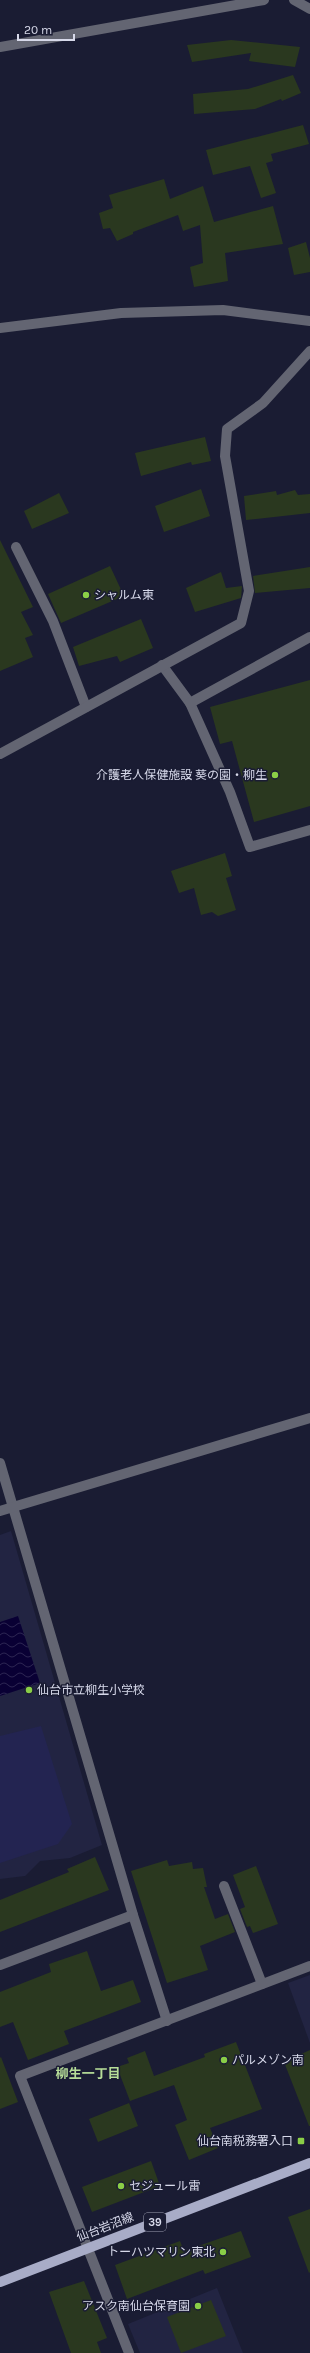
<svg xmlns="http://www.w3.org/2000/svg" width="310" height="2353" viewBox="0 0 310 2353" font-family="Karla,'Noto Sans JP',sans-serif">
  <defs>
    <pattern id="water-waves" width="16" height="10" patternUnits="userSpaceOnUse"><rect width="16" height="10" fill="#090034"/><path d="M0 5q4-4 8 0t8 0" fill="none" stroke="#2c2552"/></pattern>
  </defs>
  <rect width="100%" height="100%" fill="#1a1c33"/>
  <g fill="#222442">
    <path d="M11 1531 102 1845 70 1858 40 1861 25 1876 0 1879V1535Z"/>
    <path d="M310 1975V2043L288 1983Z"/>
    <path d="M217 2288 243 2353H140L128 2324Z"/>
  </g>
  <path fill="#232451" d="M41 1726 72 1824 58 1844 0 1863V1736Z"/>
  <path fill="url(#water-waves)" d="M18 1616 40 1683 0 1696V1622Z"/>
  <g fill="#2a381f">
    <path d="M231 40 300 47 295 67 249 61 251 53 192 62 187 45Z"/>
    <path d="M293 75 301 93 282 101 281 99 255 109 194 114 193 94 248 89Z"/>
    <path d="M303 125 309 144 271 154 273 161 266 163 276 193 261 198 250 166 213 175 206 150Z"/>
    <path d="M164 179 170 199 203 186 214 222 273 206 283 244 225 253 228 281 194 287 190 267 203 263 200 225 183 231 178 215 133 232V234L117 241 110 228 103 229 99 213 113 208 109 195Z"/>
    <path d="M306 242 310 258V272L294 275 288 248Z"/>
    <path d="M205 437 211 461 192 465 191 462 141 476 135 453Z"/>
    <path d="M201 489 210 516 164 532 155 506Z"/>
    <path d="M295 490 298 495 310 494V513L246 520 244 496 276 491 277 495Z"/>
    <path d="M59 493 69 513 32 529 24 511Z"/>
    <path d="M0 540 33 607 21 612 33 635 25 638 33 657 0 671Z"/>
    <path d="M110 566 124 596 61 623 48 594Z"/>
    <path d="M310 567V588L255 593 253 576Z"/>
    <path d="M221 572 226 588 242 586 241 598 195 612 186 588Z"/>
    <path d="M141 619 153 648 120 662 117 656 79 666 73 647Z"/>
    <path d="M310 680V806L254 822 232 741 220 744 210 707Z"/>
    <path d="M225 853 232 876 226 878 236 910 218 916 212 912 201 915 194 888 179 893 171 871Z"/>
    <path d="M95 1857 109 1890 0 1932V1900L69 1872 67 1869Z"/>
    <path d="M167 1860 169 1866 192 1862 193 1869 203 1868 207 1887H204L215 1919 228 1914 235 1932 200 1946 208 1970 167 1983 131 1871Z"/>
    <path d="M256 1866 278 1924 253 1933 250 1926 247 1927 240 1909 245 1907 233 1875Z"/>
    <path d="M87 1951 101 1991 133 1980 141 2002 64 2031 69 2044 28 2060 13 2022 0 2027V1992L51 1972 49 1964Z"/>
    <path d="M236 2042 262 2109 210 2128 218 2148 189 2160 175 2125 187 2120 174 2085 130 2101 117 2067 129 2063 127 2058 145 2051 154 2076 205 2057 204 2054Z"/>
    <path d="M310 2050V2126H309L284 2062Z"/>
    <path d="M1 2057 18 2102 0 2109V2058Z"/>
    <path d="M129 2103 138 2126 98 2142 89 2119Z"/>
    <path d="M151 2161 160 2186 92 2212 82 2187Z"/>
    <path d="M310 2209V2272L309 2273 288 2217Z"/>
    <path d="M241 2231 251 2257 205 2274 203 2270 127 2299 115 2265 180 2241 184 2251Z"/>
    <path d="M84 2281 107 2338 97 2342 101 2353H71L49 2292Z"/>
    <path d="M211 2300 226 2336 181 2353 167 2317Z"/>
  </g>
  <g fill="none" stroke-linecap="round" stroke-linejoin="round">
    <g stroke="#636572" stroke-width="10">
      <path d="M294 0 310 9"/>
      <path d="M0 47 264 0"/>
      <path d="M0 328 121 313 223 310 310 321"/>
      <path d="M16 547 53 621 86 707"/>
      <path d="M162 665 190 703 230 792 250 847 310 830"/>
      <path d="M190 703 310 637"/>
      <path d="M0 754 241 623 249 591 225 456 227 429 263 403 310 351"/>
      <path d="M0 1463 133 1915 167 2021"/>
      <path d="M0 1511 310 1418"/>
      <path d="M224 1886 262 1984"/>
      <path d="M0 1965 133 1915"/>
      <path d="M129 2353 20 2076 310 1966"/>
    </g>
    <path stroke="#a8acc7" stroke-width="10" d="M0 2282 310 2163"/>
  </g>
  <g fill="#8ace47" stroke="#1a1c33" stroke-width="1.5">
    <circle cx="86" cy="595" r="4"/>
    <circle cx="275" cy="775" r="4"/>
    <circle cx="29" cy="1690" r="4"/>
    <circle cx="224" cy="2060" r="4"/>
    <rect x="297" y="2137" width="8" height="8" rx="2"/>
    <circle cx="121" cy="2186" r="4"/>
    <circle cx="223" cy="2252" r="4"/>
    <circle cx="198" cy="2306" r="4"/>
  </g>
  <g text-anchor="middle" stroke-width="3" stroke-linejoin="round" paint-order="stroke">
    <rect fill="#1a1c33" stroke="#9ea0b3" stroke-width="1" x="144" y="2213" width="22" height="18" rx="3"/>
    <g font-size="11" font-weight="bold" fill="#d7d9ea">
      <text x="155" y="2226">39</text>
    </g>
    <g font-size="12" fill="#d7d9ea" stroke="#1a1c33" text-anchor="start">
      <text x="94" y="599">シャルム東</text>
      <text x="267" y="779" text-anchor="end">介護老人保健施設 葵の園・柳生</text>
      <text x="37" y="1694">仙台市立柳生小学校</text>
      <text x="232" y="2064">パルメゾン南</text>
      <text x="293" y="2145" text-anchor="end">仙台南税務署入口</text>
      <text x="129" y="2190">セジュール雷</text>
      <text x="215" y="2256" text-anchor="end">トーハツマリン東北</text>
      <text x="190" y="2310" text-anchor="end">アスク南仙台保育園</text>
    </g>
    <g font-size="12" fill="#d7d9ea" stroke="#1a1c33">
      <text transform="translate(105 2227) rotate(-21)" y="4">仙台岩沼線</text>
    </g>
    <g font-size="13" font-weight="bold" fill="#b6dd98" stroke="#1a1c33">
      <text x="88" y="2078">柳生一丁目</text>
    </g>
  </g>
  <path d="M18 34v6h56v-6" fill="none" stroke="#d7d9ea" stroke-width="2"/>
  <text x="24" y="34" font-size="12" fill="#d7d9ea" stroke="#1a1c33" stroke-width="3" paint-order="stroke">20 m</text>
</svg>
